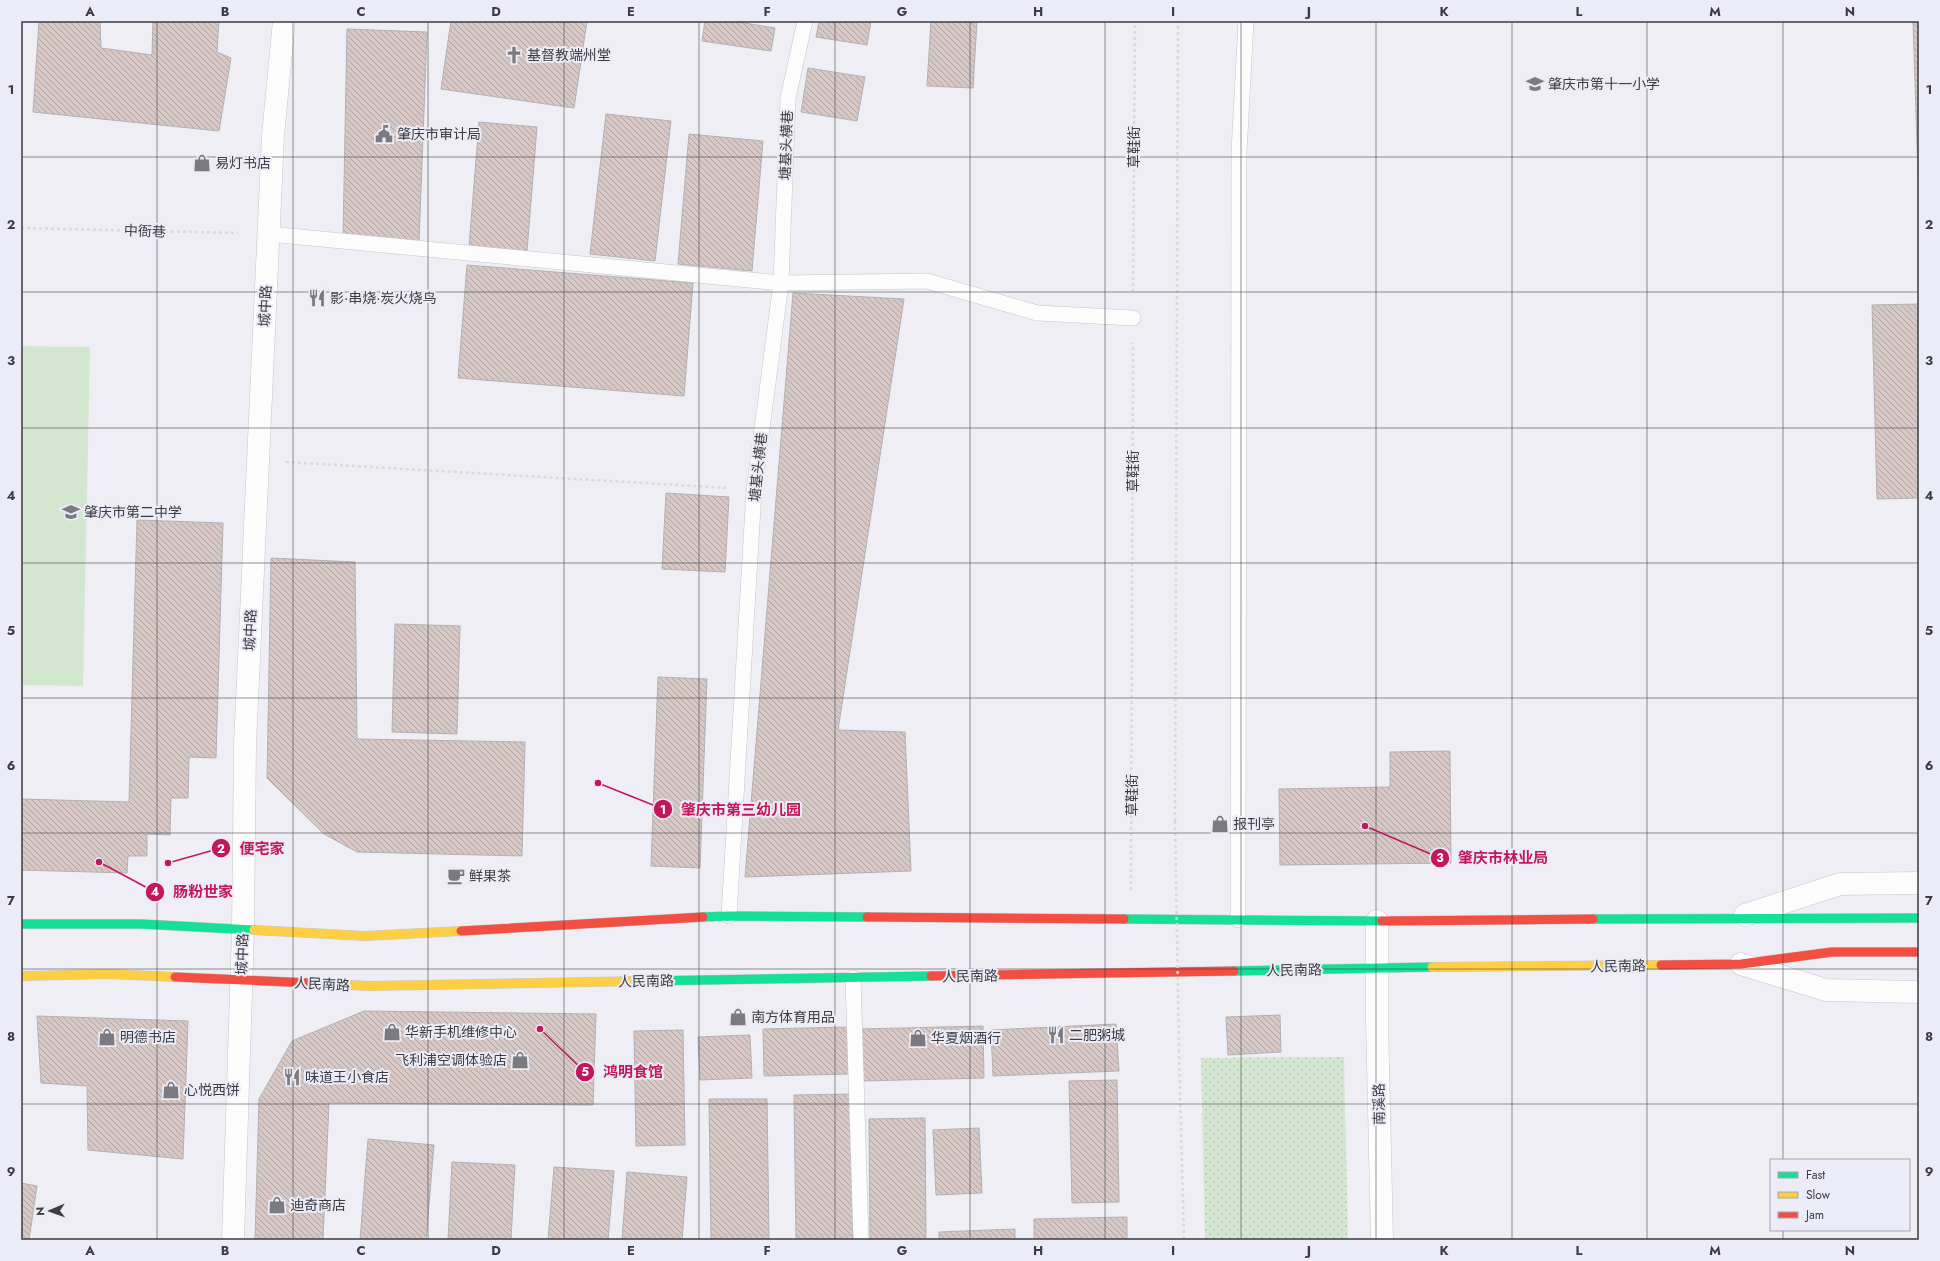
<svg xmlns="http://www.w3.org/2000/svg" width="1940" height="1261" viewBox="0 0 1940 1261" font-family="Jost,'Noto Sans SC',sans-serif">
  <defs>
    <pattern id="park-dots" width="8" height="8" patternUnits="userSpaceOnUse"><rect width="8" height="8" fill="#d3e7d0"/><path d="M2 2h.1M6 6h.1" fill="none" stroke="#b6c7b4" stroke-width="1.8" stroke-linecap="round"/></pattern>
    <pattern id="building-back-hatch" width="6" height="6" patternUnits="userSpaceOnUse"><rect width="6" height="6" fill="#d7c8c6"/><path d="M-1 5l2 2M0 0l6 6M5-1l2 2" fill="none" stroke="#b0a4a2"/></pattern>
  </defs>
  <rect width="100%" height="100%" fill="#eeeef4"/>
  <path fill="url(#park-dots)" d="M1344 1057 1348 1240H1205L1201 1058Z"/>
  <path fill="#d3e7d0" d="M21 346 90 347 83 686 21 685Z"/>
  <g fill="url(#building-back-hatch)" stroke="#b3b1b3">
    <path d="M39 21H100L101 48 152 55 153 21H219L217 52 231 58 219 131 33 112Z"/>
    <path d="M451 21H587L574 108 441 89Z"/>
    <path d="M705 21H732L775 28 771 51 702 41Z"/>
    <path d="M819 21H871L867 45 816 37Z"/>
    <path d="M931 21H977L973 88 927 86Z"/>
    <path d="M1913 21H1919V176H1918Z"/>
    <path d="M347 29 427 32 419 243 343 237Z"/>
    <path d="M808 68 865 77 857 121 801 112Z"/>
    <path d="M606 114 671 121 655 261 590 254Z"/>
    <path d="M479 122 537 127 527 251 469 247Z"/>
    <path d="M689 134 763 141 752 271 678 264Z"/>
    <path d="M467 265 693 283 684 396 458 378Z"/>
    <path d="M793 293 904 299 838 730 905 732 911 871 745 877Z"/>
    <path d="M1919 304V498L1877 499 1872 305Z"/>
    <path d="M666 493 729 497 725 572 662 569Z"/>
    <path d="M137 520 223 523 216 758 189 757 188 798H171L170 835 147 834V856H128L127 873 21 870V799L129 802Z"/>
    <path d="M271 558 355 562 357 739 525 742 522 856 357 852 324 834 267 778Z"/>
    <path d="M395 624 460 626 457 734 392 732Z"/>
    <path d="M658 677 707 679 700 868 651 866Z"/>
    <path d="M1450 751 1451 863 1280 865 1279 789 1390 787V752Z"/>
    <path d="M364 1011 596 1014 593 1105 329 1103 323 1240H255L259 1099 292 1041Z"/>
    <path d="M1280 1015 1281 1052 1228 1055 1226 1017Z"/>
    <path d="M37 1016 188 1021 183 1159 88 1150 87 1086 41 1083Z"/>
    <path d="M1116 1024 1119 1071 993 1076 991 1030Z"/>
    <path d="M983 1026 984 1078 862 1081 861 1029Z"/>
    <path d="M849 1027V1074L764 1076 763 1029Z"/>
    <path d="M683 1030 685 1145 636 1146 634 1031Z"/>
    <path d="M750 1035 752 1078 700 1080 698 1037Z"/>
    <path d="M1117 1080 1119 1202 1072 1203 1069 1081Z"/>
    <path d="M852 1094 853 1240H796L794 1095Z"/>
    <path d="M709 1099H767L769 1240H711Z"/>
    <path d="M925 1118 926 1240H870L869 1119Z"/>
    <path d="M979 1128 982 1193 936 1195 933 1130Z"/>
    <path d="M368 1139 434 1145 426 1240H360Z"/>
    <path d="M452 1162 515 1165 511 1240H448Z"/>
    <path d="M554 1167 614 1171 608 1240H548Z"/>
    <path d="M627 1172 687 1177 682 1240H622Z"/>
    <path d="M21 1183 37 1186 29 1240H21Z"/>
    <path d="M1127 1217V1240H1034V1219Z"/>
    <path d="M1015 1229V1240H939V1232Z"/>
  </g>
  <g fill="none" stroke-linecap="round" stroke-linejoin="round">
    <g stroke="#c6c6ca" stroke-width="16">
      <g id="lane">
        <path d="M269 234 781 283 927 281 1037 313 1133 318"/>
        <path d="M729 916 754 490 781 283 788 98 805 21"/>
        <path d="M1238 920 1239 152 1246 21"/>
        <path d="M853 978 861 1240"/>
      </g>
    </g>
    <g stroke="#c6c6ca" stroke-width="23">
      <g id="street">
        <path d="M1745 915 1840 884 1919 883"/>
        <path d="M1377 921V1019L1382 1240"/>
        <path d="M1741 964 1826 990 1919 992"/>
        <path d="M233 1240 243 930 245 744 273 136 284 21"/>
      </g>
    </g>
    <g stroke="#c6c6ca" stroke-width="10">
      <g id="fast">
        <path d="M703 917 729 916 867 917"/>
        <path d="M1124 919 1382 921"/>
        <path d="M1593 919 1919 918"/>
        <path d="M21 924H141L254 930"/>
        <path d="M1234 971 1432 967"/>
        <path d="M643 981 931 976"/>
      </g>
    </g>
    <g stroke="#c6c6ca" stroke-width="10">
      <g id="slow">
        <path d="M254 930 365 936 461 931"/>
        <path d="M1432 967 1661 965"/>
        <path d="M21 976 110 974 175 977"/>
        <path d="M333 984 369 986 643 981"/>
      </g>
    </g>
    <g stroke="#c6c6ca" stroke-width="10">
      <g id="jam">
        <path d="M867 917 1124 919"/>
        <path d="M1382 921 1593 919"/>
        <path d="M461 931 703 917"/>
        <path d="M1661 965 1741 964 1832 952H1919"/>
        <path d="M931 976 1234 971"/>
        <path d="M175 977 333 984"/>
      </g>
    </g>
    <g stroke="#d9dadb" stroke-width="2.5" stroke-dasharray="3 3" stroke-linecap="butt">
      <path d="M21 228 238 233"/>
      <path d="M1133 292 1135 21"/>
      <path d="M286 462 729 488"/>
      <path d="M1175 821 1178 21"/>
      <path d="M1131 890 1133 343"/>
      <path d="M1179 1050 1184 1240"/>
    </g>
    <use href="#lane" stroke="#fcfcfd" stroke-width="15"/>
    <use href="#street" stroke="#fcfcfd" stroke-width="22"/>
    <use href="#fast" stroke="#16e098" stroke-width="9"/>
    <use href="#slow" stroke="#ffcf43" stroke-width="9"/>
    <use href="#jam" stroke="#f24e42" stroke-width="9"/>
    <path stroke="#d9dadb" stroke-width="2.5" stroke-dasharray="3 3" stroke-linecap="butt" d="M1175 821 1179 1050"/>
  </g>
  <path fill="none" stroke="#3c3c41" stroke-width="1" stroke-opacity="0.55" d="M157 21V1240M293 21V1240M428 21V1240M564 21V1240M699 21V1240M835 21V1240M970 21V1240M1105 21V1240M1241 21V1240M1376 21V1240M1512 21V1240M1647 21V1240M1783 21V1160M21 157H1919M21 292H1919M21 428H1919M21 563H1919M21 698H1919M21 833H1919M21 969H1919M21 1104H1919M1783 1230V1240"/>
  <defs>
    <g id="church-bare" transform="scale(1.38)"><path d="M-1.2-6h2.4v3.5h3.3v2.4h-3.3V6h-2.4V-.1h-3.3v-2.4h3.3Z" fill="#7a7a80" stroke="#ebecf7" stroke-width="2.5" paint-order="stroke"/></g>
    <g id="school-bare" transform="scale(1.38)"><path d="M0-5L7-2L0 1L-7-2ZM-4 1L0 2.5L4 1V4Q0 6-4 4Z" fill="#7a7a80" stroke="#ebecf7" stroke-width="2.5" paint-order="stroke"/></g>
    <g id="civic-bare" transform="scale(1.38)"><path d="M-.6-6.5H3V-4.5H.6V-3L4-1V1h2V6H-6V1h2V-1L-.6-3ZM-1.2 2.5V6h2.4V2.5Z" fill="#7a7a80" stroke="#ebecf7" stroke-width="2.5" paint-order="stroke"/></g>
    <g id="shop-bare" transform="scale(1.38)"><path d="M-5-2.5h2.3a2.7 3.5 0 0 1 5.4 0H5L5.5 6h-11ZM-1.5-2.5h3a1.5 2.3 0 0 0-3 0Z" fill="#7a7a80" stroke="#ebecf7" stroke-width="2.5" paint-order="stroke"/></g>
    <g id="restaurant-bare" transform="scale(1.38)"><path d="M-5-6h1v4h1v-4h1v4h1v-4h1v5L-1.5 .5V6h-2V.5L-5-1ZM5-6V6H3V1.5H1.5Q1.5-4 5-6Z" fill="#7a7a80" stroke="#ebecf7" stroke-width="2.5" paint-order="stroke"/></g>
    <g id="cafe-bare" transform="scale(1.38)"><path d="M-5.5-4.5H6V0H3Q3 3.5 0 3.5H-2.5Q-5.5 3.5-5.5 0ZM3-3.2v2h1.7v-2ZM-6 4.5H4V6H-6Z" fill="#7a7a80" stroke="#ebecf7" stroke-width="2.5" paint-order="stroke"/></g>
  </defs>
  <g fill-rule="evenodd">
    <use href="#church-bare" x="514" y="55"/>
    <use href="#school-bare" x="1535" y="84"/>
    <use href="#civic-bare" x="384" y="134"/>
    <use href="#shop-bare" x="202" y="163"/>
    <use href="#restaurant-bare" x="317" y="298"/>
    <use href="#school-bare" x="71" y="512"/>
    <use href="#shop-bare" x="1220" y="824"/>
    <use href="#cafe-bare" x="456" y="876"/>
    <use href="#shop-bare" x="738" y="1017"/>
    <use href="#shop-bare" x="392" y="1032"/>
    <use href="#restaurant-bare" x="1056" y="1035"/>
    <use href="#shop-bare" x="107" y="1037"/>
    <use href="#shop-bare" x="918" y="1038"/>
    <use href="#shop-bare" x="520" y="1060"/>
    <use href="#restaurant-bare" x="292" y="1077"/>
    <use href="#shop-bare" x="171" y="1090"/>
    <use href="#shop-bare" x="277" y="1205"/>
  </g>
  <g text-anchor="middle" stroke-width="4" stroke-linejoin="round" paint-order="stroke">
    <g font-size="14" fill="#3c3c41" stroke="#ebecf7" text-anchor="start">
      <text x="527" y="60">基督教端州堂</text>
      <text x="1548" y="89">肇庆市第十一小学</text>
      <text x="397" y="139">肇庆市审计局</text>
      <text x="215" y="168">易灯书店</text>
      <text x="330" y="303">影·串烧·炭火烧鸟</text>
      <text x="84" y="517">肇庆市第二中学</text>
      <text x="1233" y="829">报刊亭</text>
      <text x="469" y="881">鲜果茶</text>
      <text x="751" y="1022">南方体育用品</text>
      <text x="405" y="1037">华新手机维修中心</text>
      <text x="1069" y="1040">二肥粥城</text>
      <text x="120" y="1042">明德书店</text>
      <text x="931" y="1043">华夏烟酒行</text>
      <text x="507" y="1065" text-anchor="end">飞利浦空调体验店</text>
      <text x="305" y="1082">味道王小食店</text>
      <text x="184" y="1095">心悦西饼</text>
      <text x="290" y="1210">迪奇商店</text>
    </g>
    <g font-size="14" fill="#3c3c41" stroke="#ebecf7">
      <text transform="translate(786 145) rotate(-88)" y="5">塘基头横巷</text>
      <text transform="translate(1134 147) rotate(-90)" y="5">草鞋街</text>
      <text transform="translate(145 231) rotate(2)" y="5">中衙巷</text>
      <text transform="translate(265 306) rotate(-87)" y="5">城中路</text>
      <text transform="translate(758 467) rotate(-84)" y="5">塘基头横巷</text>
      <text transform="translate(1133 471) rotate(-90)" y="5">草鞋街</text>
      <text transform="translate(250 630) rotate(-87)" y="5">城中路</text>
      <text transform="translate(1132 795) rotate(-90)" y="5">草鞋街</text>
      <text transform="translate(242 954) rotate(-88)" y="5">城中路</text>
      <text transform="translate(1618 966) rotate(-1)" y="5">人民南路</text>
      <text transform="translate(1294 970) rotate(-1)" y="5">人民南路</text>
      <text transform="translate(970 976) rotate(-1)" y="5">人民南路</text>
      <text transform="translate(646 981) rotate(-1)" y="5">人民南路</text>
      <text transform="translate(322 984) rotate(3)" y="5">人民南路</text>
      <text transform="translate(1379 1104) rotate(-91)" y="5">南溪路</text>
    </g>
  </g>
  <path fill="none" stroke="#c2185b" stroke-width="1.5" d="M598 783L663 809M168 863L221 848M1365 826L1440 858M99 862L155 892M540 1029L585 1072"/>
  <g fill="#c2185b" stroke="#ebecf7" stroke-width="1.5">
    <circle cx="598" cy="783" r="4"/>
    <circle cx="168" cy="863" r="4"/>
    <circle cx="1365" cy="826" r="4"/>
    <circle cx="99" cy="862" r="4"/>
    <circle cx="540" cy="1029" r="4"/>
    <circle cx="663" cy="809" r="10"/>
    <circle cx="221" cy="848" r="10"/>
    <circle cx="1440" cy="858" r="10"/>
    <circle cx="155" cy="892" r="10"/>
    <circle cx="585" cy="1072" r="10"/>
  </g>
  <g font-size="12" text-anchor="middle" font-weight="bold" fill="#fff">
    <text x="663" y="814">1</text>
    <text x="221" y="853">2</text>
    <text x="1440" y="862">3</text>
    <text x="155" y="896">4</text>
    <text x="585" y="1076">5</text>
  </g>
  <g font-size="15" text-anchor="middle" font-weight="bold" fill="#c2185b" stroke="#ebecf7" stroke-width="4" stroke-linejoin="round" paint-order="stroke">
    <text x="741" y="815">肇庆市第三幼儿园</text>
    <text x="262" y="854">便宅家</text>
    <text x="1503" y="863">肇庆市林业局</text>
    <text x="203" y="897">肠粉世家</text>
    <text x="633" y="1077">鸿明食馆</text>
  </g>
  <rect width="1940" height="1261" fill="none" stroke="#ebecf7" stroke-width="44"/>
  <rect x="1770" y="1159" width="140" height="72" fill="#ebecf7" stroke="#a5a6ae"/>
  <rect x="1778" y="1172" width="20" height="6" fill="#16e098" stroke="#a5a6ae"/>
  <text x="1806" y="1179" font-size="12" fill="#3c3c41">Fast</text>
  <rect x="1778" y="1192" width="20" height="6" fill="#ffcf43" stroke="#a5a6ae"/>
  <text x="1806" y="1199" font-size="12" fill="#3c3c41">Slow</text>
  <rect x="1778" y="1212" width="20" height="6" fill="#f24e42" stroke="#a5a6ae"/>
  <text x="1806" y="1219" font-size="12" fill="#3c3c41">Jam</text>
  <g transform="translate(50 1211) rotate(268)" stroke="#ebecf7" stroke-width="3" paint-order="stroke">
  <path d="M0-3L7 15L0 10L-7 15Z" fill="#3c3c41"/>
  <text y="-6" font-size="11" font-weight="bold" text-anchor="middle" fill="#3c3c41">N</text>
  </g>
  <rect x="22" y="22" width="1896" height="1217" fill="none" stroke="#3c3c41" stroke-width="1.5"/>
  <g font-size="13" text-anchor="middle" font-weight="bold" fill="#3c3c41">
    <text x="90" y="16">A</text>
    <text x="225" y="16">B</text>
    <text x="361" y="16">C</text>
    <text x="496" y="16">D</text>
    <text x="631" y="16">E</text>
    <text x="767" y="16">F</text>
    <text x="902" y="16">G</text>
    <text x="1038" y="16">H</text>
    <text x="1173" y="16">I</text>
    <text x="1309" y="16">J</text>
    <text x="1444" y="16">K</text>
    <text x="1579" y="16">L</text>
    <text x="1715" y="16">M</text>
    <text x="1850" y="16">N</text>
    <text x="11" y="94">1</text>
    <text x="1929" y="94">1</text>
    <text x="11" y="229">2</text>
    <text x="1929" y="229">2</text>
    <text x="11" y="365">3</text>
    <text x="1929" y="365">3</text>
    <text x="11" y="500">4</text>
    <text x="1929" y="500">4</text>
    <text x="11" y="635">5</text>
    <text x="1929" y="635">5</text>
    <text x="11" y="770">6</text>
    <text x="1929" y="770">6</text>
    <text x="11" y="905">7</text>
    <text x="1929" y="905">7</text>
    <text x="11" y="1041">8</text>
    <text x="1929" y="1041">8</text>
    <text x="11" y="1176">9</text>
    <text x="1929" y="1176">9</text>
    <text x="90" y="1255">A</text>
    <text x="225" y="1255">B</text>
    <text x="361" y="1255">C</text>
    <text x="496" y="1255">D</text>
    <text x="631" y="1255">E</text>
    <text x="767" y="1255">F</text>
    <text x="902" y="1255">G</text>
    <text x="1038" y="1255">H</text>
    <text x="1173" y="1255">I</text>
    <text x="1309" y="1255">J</text>
    <text x="1444" y="1255">K</text>
    <text x="1579" y="1255">L</text>
    <text x="1715" y="1255">M</text>
    <text x="1850" y="1255">N</text>
  </g>
</svg>
